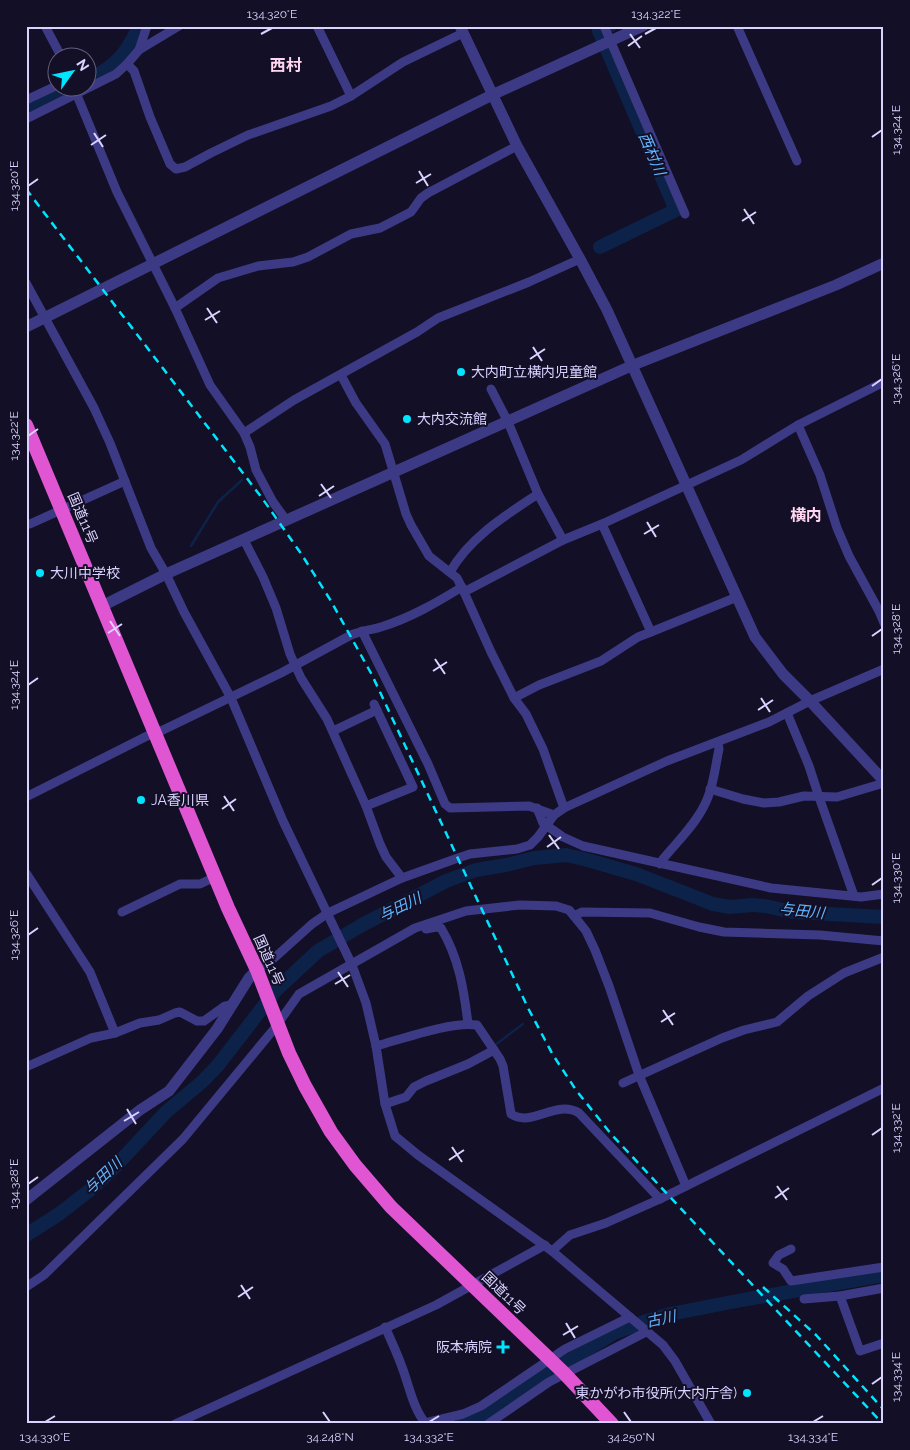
<svg xmlns="http://www.w3.org/2000/svg" width="910" height="1450" viewBox="0 0 910 1450" font-family="Raleway,'Noto Sans JP',sans-serif">
  <rect width="100%" height="100%" fill="#130f26"/>
  <g fill="none" stroke-linecap="round" stroke-linejoin="round">
    <g stroke="#0c2248" stroke-width="2.5">
      <path d="M191 546 218 502 242 480"/>
      <path d="M495 1045 523 1024"/>
    </g>
    <g stroke="#0c2248" stroke-width="14">
      <path d="M88 80C116 66 126 55 139 26"/>
      <path d="M26 110 72 88"/>
      <path d="M600 247 676 210 599 31 610 26"/>
      <path d="M26 1235 59 1214 90 1190 110 1172 166 1112 203 1081 219 1064 276 990 318 951 362 925 446 881 476 870 506 865 534 858 566 855 584 859 636 874 713 904 730 907 752 905 765 906 793 912 884 917"/>
      <path d="M462 1424 493 1411 527 1386 614 1333 644 1322 670 1314 737 1301 884 1275"/>
    </g>
    <g stroke="#3d3a85" stroke-width="9">
      <path d="M45 26 62 58"/>
      <path d="M317 26 351 96"/>
      <path d="M604 26 685 214"/>
      <path d="M737 26 797 161"/>
      <path d="M139 50 147 26"/>
      <path d="M127 64 134 71 150 117 170 164 176 169 185 167 211 153 248 135 331 106 351 96 403 62 463 33"/>
      <path d="M74 88 117 192 175 308 210 385 244 433 250 447 256 470 273 502 286 520"/>
      <path d="M26 100 58 85"/>
      <path d="M26 119 116 74 127 64 139 50 179 26"/>
      <path d="M26 283 94 408 110 443 151 548 166 574 184 612 231 698 283 821 352 965 366 1003 376 1046 385 1104 395 1136 418 1155 552 1251 663 1345 675 1361 711 1424"/>
      <path d="M175 308 218 278 258 266 293 262 308 257 351 234 380 228 411 212 421 198 428 193 517 146"/>
      <path d="M341 375 356 403 385 444 406 514 411 525 429 556 457 578 464 592 491 652 514 698 526 714 543 749 564 808"/>
      <path d="M491 389 508 422 538 494 563 540"/>
      <path d="M798 425 820 475 837 528 849 556 879 611 884 623"/>
      <path d="M244 433 294 400 417 332 438 318 529 282 580 259"/>
      <path d="M30 524 125 481"/>
      <path d="M602 524 651 632"/>
      <path d="M244 540 263 577 276 608 290 654 301 678 327 719 366 806 380 844 386 857 402 878"/>
      <path d="M450 572C470 537 506 515 538 494"/>
      <path d="M464 592 563 540 602 524 741 460 798 425 884 382"/>
      <path d="M362 631 428 764 445 804 450 808 529 806 554 815"/>
      <path d="M514 698 539 685 601 661 638 637 651 632 737 597"/>
      <path d="M787 713 809 766 819 797 854 896"/>
      <path d="M333 731 377 710"/>
      <path d="M710 789 743 799 764 803 779 802 804 796 837 797 884 783"/>
      <path d="M26 797 147 736 163 730 281 673 351 635C361 631 371 630 381 627 410 618 436 603 462 587"/>
      <path d="M366 806 413 787 374 704"/>
      <path d="M537 808 543 823 563 837 583 846 771 888 861 897 884 894"/>
      <path d="M660 864 663 859C677 842 694 826 704 806 713 789 715 768 719 749L718 743"/>
      <path d="M26 873 90 972 115 1033"/>
      <path d="M122 912 180 884H200L215 877"/>
      <path d="M574 916 582 912 650 913 699 927 724 932 820 935 884 941"/>
      <path d="M426 929 436 927 441 928C459 958 464 990 468 1024"/>
      <path d="M257 970 272 960 312 924 328 913 402 878 458 858 470 854 517 849 530 845 538 837 554 815 564 808 667 761 769 722 810 701 884 669"/>
      <path d="M376 1046C402 1039 452 1021 477 1025L500 1059 503 1066 511 1114C533 1128 555 1099 579 1113L660 1199"/>
      <path d="M26 1067 91 1038 115 1033 140 1023 159 1020 175 1013 180 1012 197 1021H204L225 1006 233 1004"/>
      <path d="M623 1083 722 1038 744 1030 777 1022 808 996 844 973 884 957"/>
      <path d="M385 1104 406 1097 414 1087 426 1081 468 1064 494 1050"/>
      <path d="M791 1249 779 1255 773 1263 783 1269 791 1281 884 1267"/>
      <path d="M552 1251 570 1235 606 1223 660 1199 884 1088"/>
      <path d="M26 1287 44 1275 183 1139 274 1029 299 994 415 928 466 911 520 905 556 906 569 910 574 916 586 931 595 950 609 986 639 1075 686 1186"/>
      <path d="M840 1296 860 1351 884 1343"/>
      <path d="M804 1299 840 1296 884 1288"/>
      <path d="M385 1327C391 1340 397 1353 402 1367 409 1385 413 1409 426 1424"/>
      <path d="M425 1423 463 1414 481 1406 565 1349 630 1317"/>
      <path d="M175 1424 436 1305 545 1245"/>
      <path d="M488 1424 549 1382 646 1332"/>
    </g>
    <g stroke="#3d3a85" stroke-width="11">
      <path d="M460 26 517 146 580 259 607 310 755 637 783 674 810 701 884 781"/>
      <path d="M26 327 492 95 643 26"/>
      <path d="M102 606 166 574 631 366 836 285 884 263"/>
      <path d="M26 1200 140 1110 169 1091 217 1029 249 978 257 970"/>
    </g>
    <path stroke="#e055d1" stroke-width="14" d="M26 425 228 908 257 970 289 1053 305 1086 331 1132 355 1165 391 1207 564 1373 612 1424"/>
    <g stroke="#00e5ff" stroke-width="2.5" stroke-dasharray="8 6" stroke-linecap="butt">
      <path d="M26 189 262 498 302 555 331 601 372 675 528 1008 553 1055 576 1090 611 1134 883 1424"/>
      <path d="M763 1287 816 1335 884 1410"/>
    </g>
  </g>
  <path fill="none" stroke="#d9d4ff" stroke-width="2" d="M261 34 272 28M630 34 640 48M645 34 656 28M628 46 642 36M94 133 103 147M872 137 882 130M91 145 106 135M419 171 428 186M416 183 431 174M28 186 38 179M744 209 754 224M742 221 756 212M207 308 217 323M205 320 220 311M533 347 542 361M530 359 545 349M872 386 882 379M28 436 38 429M321 484 331 498M319 496 334 486M647 522 656 537M644 534 659 525M110 621 120 636M108 633 122 624M872 636 882 629M435 659 445 674M433 671 447 662M28 685 38 678M761 698 770 712M758 710 773 700M224 796 234 811M222 809 236 799M549 835 559 849M547 847 561 837M872 885 882 878M28 935 38 928M338 972 348 987M335 984 350 975M663 1010 673 1025M661 1022 675 1013M127 1109 136 1124M124 1121 139 1112M872 1135 882 1128M452 1147 462 1162M449 1160 464 1150M28 1184 38 1177M777 1186 787 1200M775 1198 789 1188M241 1285 250 1299M238 1297 253 1287M566 1323 575 1338M563 1335 578 1326M872 1384 882 1377M323 1412 330 1422M624 1412 631 1422M45 1422 55 1416M429 1422 439 1416M813 1422 823 1416"/>
  <g fill="#00e5ff" stroke="#130f26" stroke-width="2">
    <circle cx="461" cy="372" r="5"/>
    <circle cx="407" cy="419" r="5"/>
    <circle cx="40" cy="573" r="5"/>
    <circle cx="141" cy="800" r="5"/>
    <path d="M500.5 1339.5h5v5h5v5h-5v5h-5v-5h-5v-5h5z"/>
    <circle cx="747" cy="1393" r="5"/>
  </g>
  <g text-anchor="middle" stroke-width="4" stroke-linejoin="round" paint-order="stroke">
    <g font-size="14" fill="#d9d4ff" stroke="#130f26" text-anchor="start">
      <text x="471" y="377">大内町立横内児童館</text>
      <text x="417" y="424">大内交流館</text>
      <text x="50" y="578">大川中学校</text>
      <text x="151" y="805">JA香川県</text>
      <text x="492" y="1352" text-anchor="end">阪本病院</text>
      <text x="737" y="1398" text-anchor="end">東かがわ市役所(大内庁舎)</text>
    </g>
    <g font-size="14" fill="#d9d4ff" stroke="#130f26">
      <text transform="translate(83 518) rotate(67)" y="5">国道11号</text>
      <text transform="translate(269 960) rotate(66)" y="5">国道11号</text>
      <text transform="translate(504 1293) rotate(44)" y="5">国道11号</text>
    </g>
    <g font-size="15" font-style="italic" fill="#62b6ff" stroke="#130f26">
      <text transform="translate(652 154) rotate(67)" y="5">西村川</text>
      <text transform="translate(400 907) rotate(-26)" y="5">与田川</text>
      <text transform="translate(802 911) rotate(6)" y="5">与田川</text>
      <text transform="translate(103 1176) rotate(-43)" y="5">与田川</text>
      <text transform="translate(661 1319) rotate(-12)" y="5">古川</text>
    </g>
    <g font-size="16" font-weight="bold" fill="#ffd6f0" stroke="#130f26">
      <text x="286" y="71">西村</text>
      <text x="806" y="521">横内</text>
    </g>
  </g>
  <rect width="910" height="1450" fill="none" stroke="#130f26" stroke-width="55"/>
  <g transform="translate(72 72) rotate(57)"><circle r="24" fill="#130f26" stroke="#625e7d"/>
  <path d="M0-4L9 19L0 12L-9 19Z" fill="#00e5ff"/>
  <text y="-8" font-size="14" font-weight="bold" text-anchor="middle" fill="#d9d4ff">N</text>
  </g>
  <rect x="28" y="28" width="854" height="1394" fill="none" stroke="#d9d4ff" stroke-width="2"/>
  <g font-size="12" text-anchor="middle" fill="#d9d4ff">
    <text x="272" y="18">134.320°E</text>
    <text x="656" y="18">134.322°E</text>
    <text transform="translate(896 130) rotate(-90)" y="4">134.324°E</text>
    <text transform="translate(14 186) rotate(-90)" y="4">134.320°E</text>
    <text transform="translate(896 379) rotate(-90)" y="4">134.326°E</text>
    <text transform="translate(14 436) rotate(-90)" y="4">134.322°E</text>
    <text transform="translate(896 629) rotate(-90)" y="4">134.328°E</text>
    <text transform="translate(14 685) rotate(-90)" y="4">134.324°E</text>
    <text transform="translate(896 878) rotate(-90)" y="4">134.330°E</text>
    <text transform="translate(14 935) rotate(-90)" y="4">134.326°E</text>
    <text transform="translate(896 1128) rotate(-90)" y="4">134.332°E</text>
    <text transform="translate(14 1184) rotate(-90)" y="4">134.328°E</text>
    <text transform="translate(896 1377) rotate(-90)" y="4">134.334°E</text>
    <text x="45" y="1441">134.330°E</text>
    <text x="330" y="1441">34.248°N</text>
    <text x="429" y="1441">134.332°E</text>
    <text x="631" y="1441">34.250°N</text>
    <text x="813" y="1441">134.334°E</text>
  </g>
</svg>
